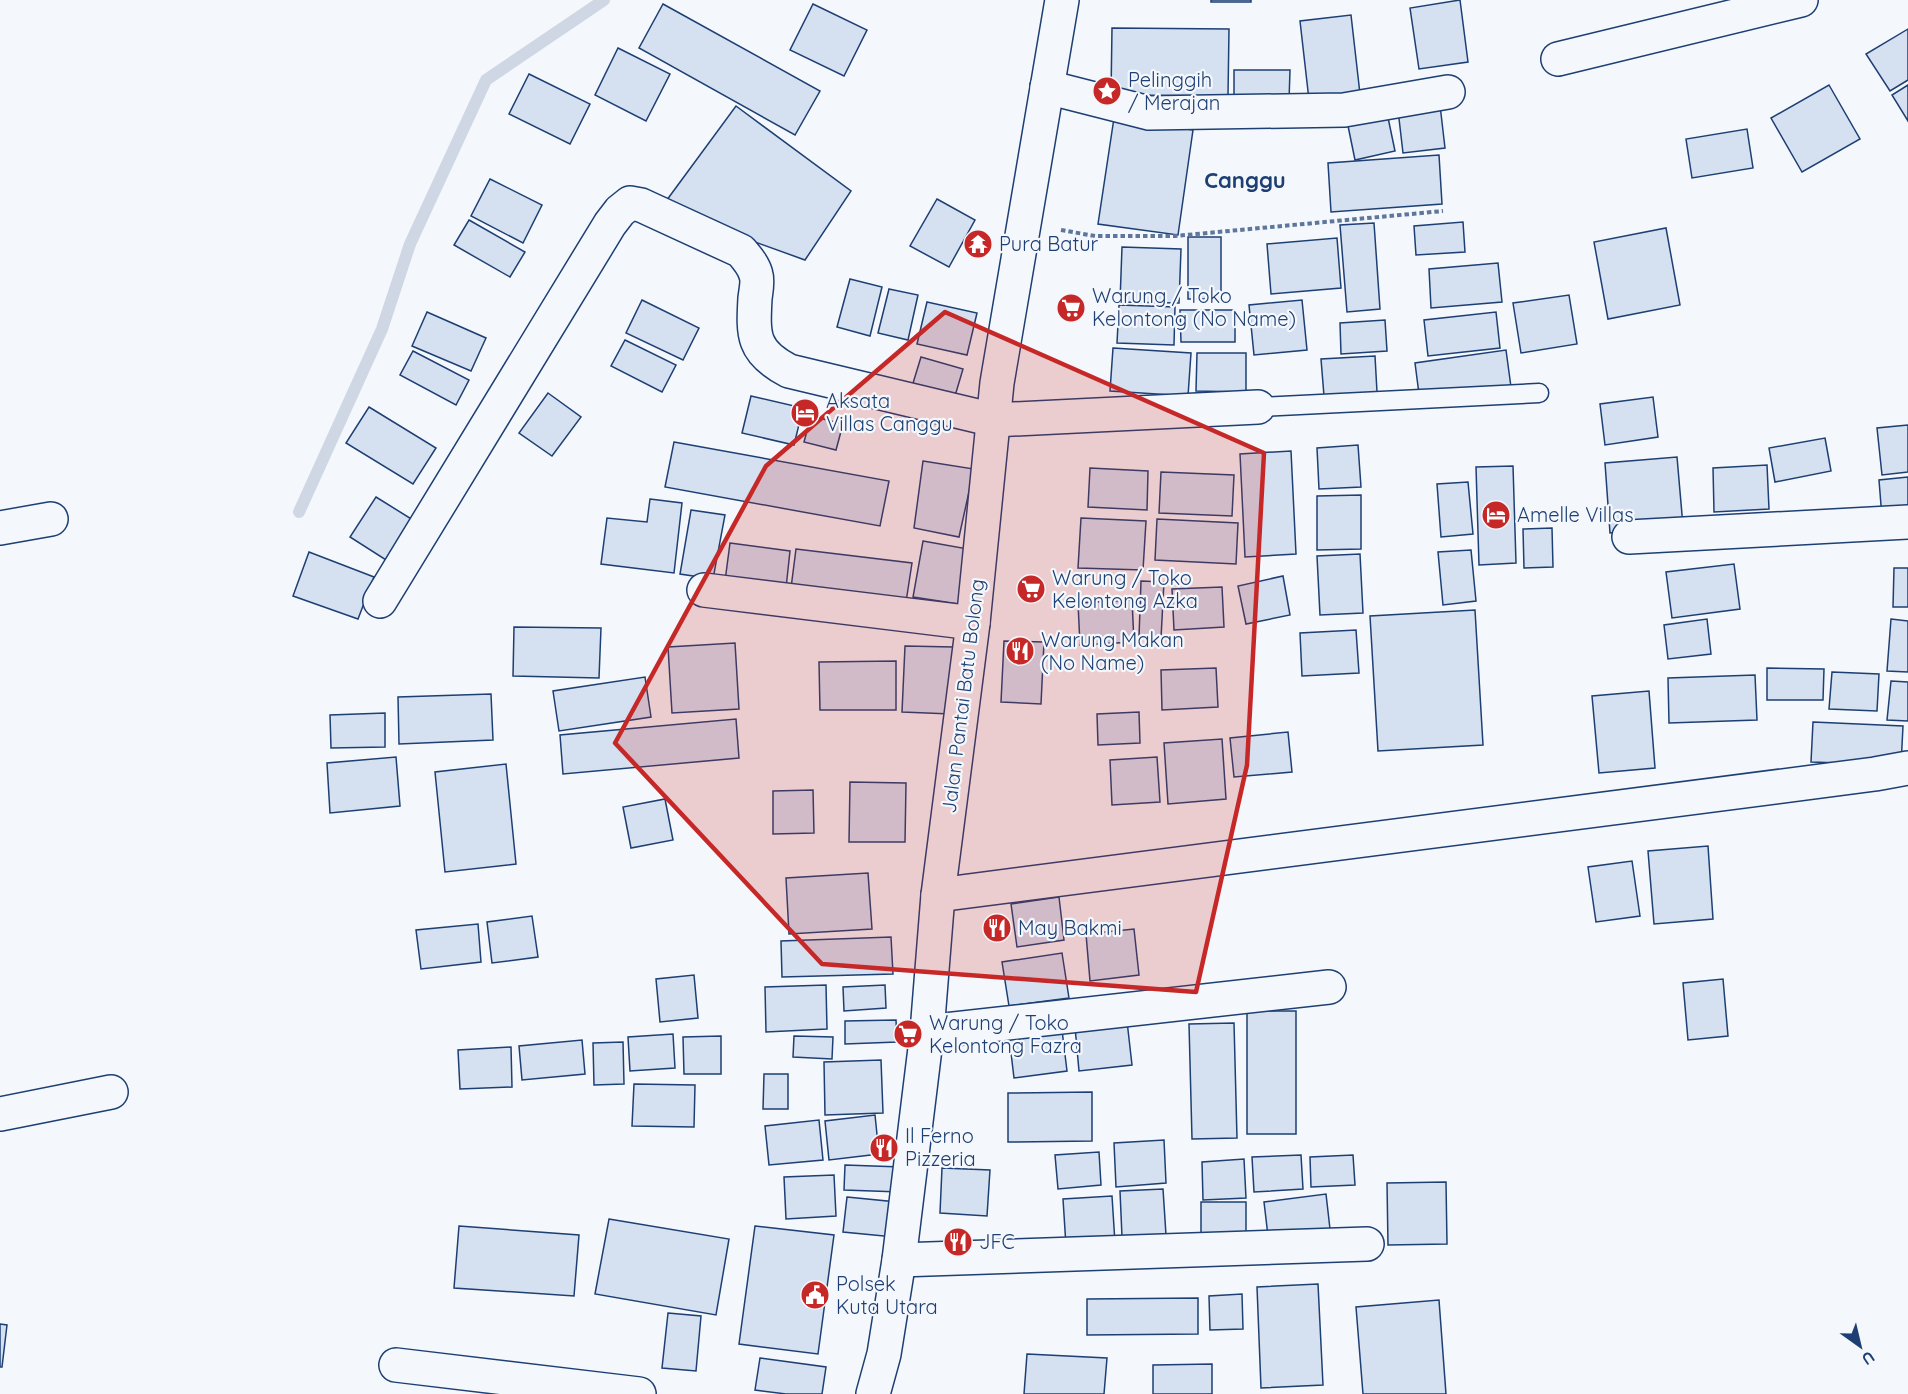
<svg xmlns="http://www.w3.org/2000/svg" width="1908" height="1394" viewBox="0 0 1908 1394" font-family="Quicksand,sans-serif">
  <rect width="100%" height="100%" fill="#f4f7fb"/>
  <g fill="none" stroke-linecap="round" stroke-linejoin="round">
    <path stroke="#cfd7e4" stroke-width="12" d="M299 512 382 329 410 244 486 80 604 0"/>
  </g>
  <g fill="#d5e0f0" stroke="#1d3f73" stroke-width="1.5">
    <rect x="1211" y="0" width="40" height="2"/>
    <path d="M1460 0 1468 62 1419 69 1410 8Z"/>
    <path d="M663 4 820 91 795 135 639 48Z"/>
    <path d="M813 4 867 30 844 76 790 50Z"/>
    <path d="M1351 15 1360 94 1309 100 1300 21Z"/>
    <path d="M1112 28 1229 29 1228 96 1111 95Z"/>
    <path d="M1908 29V80L1890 91 1866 54Z"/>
    <path d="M618 48 670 74 646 121 595 95Z"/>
    <path d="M1234 70H1290L1289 101 1234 100Z"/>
    <path d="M529 74 590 104 570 144 509 114Z"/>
    <path d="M1829 85 1860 139 1802 172 1771 118Z"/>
    <path d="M1908 85V121L1892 95Z"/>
    <path d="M1440 105 1445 148 1403 153 1398 110Z"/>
    <path d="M736 106 851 191 805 260 661 208Z"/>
    <path d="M1386 108 1395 151 1355 160 1346 116Z"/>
    <path d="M1114 118 1193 130 1178 235 1098 224Z"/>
    <path d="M1747 129 1753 168 1692 178 1686 139Z"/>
    <path d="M1439 155 1442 204 1331 212 1328 163Z"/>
    <path d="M490 179 542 205 523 243 471 216Z"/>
    <path d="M937 199 975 220 949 267 910 246Z"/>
    <path d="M469 220 525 252 510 277 454 245Z"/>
    <path d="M1463 222 1465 252 1416 255 1414 226Z"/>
    <path d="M1374 223 1380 309 1347 312 1340 225Z"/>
    <path d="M1666 228 1680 305 1608 319 1594 242Z"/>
    <rect x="1188" y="237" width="33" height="62"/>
    <path d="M1337 238 1341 288 1271 294 1267 244Z"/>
    <path d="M1122 247 1181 249 1179 303 1120 302Z"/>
    <path d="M1498 263 1502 302 1431 308 1429 269Z"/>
    <path d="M850 279 882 287 870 336 837 327Z"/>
    <path d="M889 289 918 295 908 340 878 333Z"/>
    <path d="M1569 295 1577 344 1521 353 1513 303Z"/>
    <path d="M642 300 699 328 683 360 626 333Z"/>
    <path d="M1302 300 1307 350 1254 355 1249 305Z"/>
    <path d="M927 302 977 313 967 355 917 344Z"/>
    <path d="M1119 305 1175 307 1174 345 1117 343Z"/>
    <path d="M1180 310H1235V342H1181Z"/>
    <path d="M427 312 486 338 471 371 412 346Z"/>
    <path d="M1496 312 1500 348 1428 356 1424 320Z"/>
    <path d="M1385 320 1387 351 1341 354 1340 323Z"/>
    <path d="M625 340 676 365 662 392 611 366Z"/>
    <path d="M1113 348 1191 353 1188 396 1110 391Z"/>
    <path d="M1506 350 1511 387 1419 394 1415 363Z"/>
    <path d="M413 351 469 380 456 405 400 375Z"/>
    <path d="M1197 353H1246V392L1196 391Z"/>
    <path d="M1375 356 1377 392 1324 396 1321 359Z"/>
    <path d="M921 357 963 369 952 406 910 393Z"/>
    <path d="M548 393 581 417 552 456 519 433Z"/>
    <path d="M751 396 803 408 794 445 742 433Z"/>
    <path d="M1653 397 1658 437 1605 445 1600 404Z"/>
    <path d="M369 407 436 448 413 484 346 443Z"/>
    <path d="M811 416 843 424 836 450 804 442Z"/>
    <path d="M1908 425V472L1882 475 1877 428Z"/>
    <path d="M1825 438 1831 471 1775 482 1769 448Z"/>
    <path d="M674 442 889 481 880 526 665 487Z"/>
    <path d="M1358 445 1361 487 1319 489 1317 448Z"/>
    <path d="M1291 451 1296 554 1245 557 1240 454Z"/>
    <path d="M1677 457 1683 526 1610 533 1605 463Z"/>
    <path d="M923 461 974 469 959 537 914 528Z"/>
    <path d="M1767 465 1769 509 1714 512 1713 468Z"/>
    <path d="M1513 466 1516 563 1479 565 1476 467Z"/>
    <path d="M1090 468 1148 471 1147 510 1088 507Z"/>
    <path d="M1161 472 1234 475 1232 516 1159 513Z"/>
    <path d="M1908 477V516L1882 518 1879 480Z"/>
    <path d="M1468 482 1473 534 1441 537 1437 484Z"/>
    <path d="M1361 495V549L1317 550V496Z"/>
    <path d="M376 497 413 520 386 560 350 537Z"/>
    <path d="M650 499 682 503 674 573 601 564 607 518 647 522Z"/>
    <path d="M691 510 725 515 713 579 680 574Z"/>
    <path d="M1081 518 1146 521 1143 570 1078 568Z"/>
    <path d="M1157 519 1238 523 1236 564 1155 560Z"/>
    <path d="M1552 528 1553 567 1524 568 1523 529Z"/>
    <path d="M923 541 968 549 959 604 913 597Z"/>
    <path d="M730 543 790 551 786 588 725 581Z"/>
    <path d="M796 549 912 563 906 602 791 588Z"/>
    <path d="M1471 550 1476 601 1443 605 1438 552Z"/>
    <path d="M309 552 374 577 358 619 293 596Z"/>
    <path d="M1360 554 1363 613 1320 615 1317 556Z"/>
    <path d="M1734 564 1740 609 1672 618 1666 572Z"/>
    <path d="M1894 568H1908V607H1893Z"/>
    <path d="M1283 576 1290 615 1246 624 1238 586Z"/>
    <path d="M1141 581 1164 582 1161 638 1139 637Z"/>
    <path d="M1222 587 1224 627 1174 630 1172 589Z"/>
    <path d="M1132 600 1134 642 1080 645 1078 603Z"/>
    <path d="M1475 610 1483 745 1378 751 1370 616Z"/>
    <path d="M1707 619 1711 654 1668 659 1664 625Z"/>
    <path d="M1891 619 1908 621V672L1887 671Z"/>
    <path d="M514 627 601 628 599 678 513 676Z"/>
    <path d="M1356 630 1359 673 1302 676 1300 633Z"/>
    <path d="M1004 641 1044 642 1041 704 1001 702Z"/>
    <path d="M735 643 739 709 672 713 668 647Z"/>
    <path d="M905 646 954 647 951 714 902 712Z"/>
    <path d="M896 661V710H820L819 662Z"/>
    <path d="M1216 668 1218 707 1162 710 1161 670Z"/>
    <path d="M1767 668 1824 669 1823 700H1767Z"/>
    <path d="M1832 672 1879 674 1877 711 1829 709Z"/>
    <path d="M1755 675 1757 720 1669 723 1668 678Z"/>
    <path d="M645 677 651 717 559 731 553 691Z"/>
    <path d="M1891 681 1908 682V721L1887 720Z"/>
    <path d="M1649 691 1655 768 1599 773 1592 696Z"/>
    <path d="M491 694 493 740 399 744 398 697Z"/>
    <path d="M1139 712 1140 743 1098 745 1097 714Z"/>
    <path d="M385 713V747L331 748 330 715Z"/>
    <path d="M736 719 739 758 563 774 560 735Z"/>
    <path d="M1813 722 1903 726 1901 765 1811 762Z"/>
    <path d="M1288 732 1292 772 1234 777 1230 738Z"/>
    <path d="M1222 739 1226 799 1168 804 1164 743Z"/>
    <path d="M396 757 400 806 330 813 327 763Z"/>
    <path d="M1157 757 1160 802 1112 805 1110 760Z"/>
    <path d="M506 764 516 864 445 872 435 772Z"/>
    <path d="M850 782 906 783 905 842H849Z"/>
    <path d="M813 790 814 833 773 834V791Z"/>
    <path d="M665 799 673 840 631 848 623 807Z"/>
    <path d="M1708 846 1713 919 1654 924 1648 851Z"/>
    <path d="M1632 861 1640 916 1596 922 1588 867Z"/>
    <path d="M868 873 872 929 789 934 786 878Z"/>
    <path d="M1059 897 1064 940 1017 947 1011 904Z"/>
    <path d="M532 916 538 957 492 963 487 922Z"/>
    <path d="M478 924 481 962 421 969 416 930Z"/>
    <path d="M1134 929 1139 975 1090 981 1086 934Z"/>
    <path d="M891 937 893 974 782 977 781 941Z"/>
    <path d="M1062 953 1069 998 1009 1006 1002 962Z"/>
    <path d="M694 975 698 1018 660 1022 656 979Z"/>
    <path d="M1723 979 1728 1036 1688 1040 1683 983Z"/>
    <path d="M826 985 827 1029 766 1032 765 987Z"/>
    <path d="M885 985 886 1008 844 1011 843 987Z"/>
    <rect x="1247" y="1011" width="49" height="123"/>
    <path d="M896 1020 897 1042 845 1044V1021Z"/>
    <path d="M1127 1021 1132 1065 1079 1071 1075 1027Z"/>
    <path d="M1234 1023 1237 1138 1192 1139 1189 1024Z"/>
    <path d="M1062 1030 1067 1071 1014 1078 1009 1036Z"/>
    <path d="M673 1034 675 1068 630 1071 628 1037Z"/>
    <path d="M721 1036V1074H684L683 1037Z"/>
    <path d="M794 1036 833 1037 832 1059 793 1057Z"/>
    <path d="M582 1040 585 1074 522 1080 519 1046Z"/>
    <path d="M623 1042 624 1084 594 1085 593 1043Z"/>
    <path d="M511 1047 512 1087 460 1089 458 1050Z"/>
    <path d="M881 1060 883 1113 825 1115 824 1062Z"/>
    <path d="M764 1074H788V1109H763Z"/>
    <path d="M634 1084 695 1085 694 1127 632 1126Z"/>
    <path d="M1092 1092V1141L1008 1142V1093Z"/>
    <path d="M875 1115 879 1154 829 1160 825 1121Z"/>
    <path d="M819 1120 823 1160 769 1165 765 1126Z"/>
    <path d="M1164 1140 1166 1183 1116 1187 1114 1143Z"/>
    <path d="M1099 1152 1101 1185 1058 1189 1055 1155Z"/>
    <path d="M1301 1155 1303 1189 1254 1192 1252 1157Z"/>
    <path d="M1353 1155 1355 1185 1311 1187 1310 1157Z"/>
    <path d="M1244 1159 1246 1198 1203 1200 1202 1162Z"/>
    <path d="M845 1165 901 1167 900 1192 844 1190Z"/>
    <path d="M942 1168 990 1170 987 1216 940 1213Z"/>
    <path d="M834 1175 836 1216 786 1219 784 1177Z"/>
    <path d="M1446 1182 1447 1244 1388 1245 1387 1183Z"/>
    <path d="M1163 1189 1166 1235 1122 1237 1120 1191Z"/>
    <path d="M1326 1194 1330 1229 1268 1236 1264 1202Z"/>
    <path d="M1112 1196 1115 1243 1066 1246 1063 1199Z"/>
    <path d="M847 1197 897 1202 894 1237 843 1232Z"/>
    <rect x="1201" y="1202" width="45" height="40"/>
    <path d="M609 1219 729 1239 716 1315 595 1294Z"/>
    <path d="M459 1226 579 1235 574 1296 454 1288Z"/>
    <path d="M755 1226 834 1235 818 1354 739 1344Z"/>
    <path d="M1318 1284 1323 1385 1261 1388 1257 1287Z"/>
    <path d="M1242 1294 1243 1329 1210 1330 1209 1296Z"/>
    <path d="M1198 1298V1334L1087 1335V1299Z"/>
    <path d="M1439 1300 1446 1394H1363L1356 1307Z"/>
    <path d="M668 1313 701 1316 696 1371 662 1368Z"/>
    <path d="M0 1324 7 1325 2 1367H0Z"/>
    <path d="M1027 1354 1107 1358 1104 1394H1024Z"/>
    <path d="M760 1358 826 1367 822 1394H786L755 1390Z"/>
    <path d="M1212 1364V1394H1153V1365Z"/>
  </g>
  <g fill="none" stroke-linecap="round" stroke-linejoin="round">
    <g stroke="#1d3f73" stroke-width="21">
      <path id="service" d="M1258 407 1539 393"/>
    </g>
    <g stroke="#1d3f73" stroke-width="36">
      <g id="minor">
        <path d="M1558 59 1801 0"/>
        <path d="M1047 87 1149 113 1344 110 1448 92"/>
        <path d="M0 528 51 519"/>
        <path d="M1629 537 1908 522"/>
        <path d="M704 590 973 623"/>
        <path d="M380 601 610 224 620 211 630 203 641 205 741 251C747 258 754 266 756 275 758 281 756 291 755 298 753 335 752 352 789 371L994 420 1258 407"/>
        <path d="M938 895 1875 774 1908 768"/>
        <path d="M927 1032 1329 987"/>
        <path d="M0 1114 111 1092"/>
        <path d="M899 1260 1367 1244"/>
        <path d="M396 1365 639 1394"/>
      </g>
    </g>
    <g stroke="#1d3f73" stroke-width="36">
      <path id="tertiary" d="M873 1394 884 1354 899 1260 927 1032 938 895 973 623 997 383 1062 0"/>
    </g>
    <path stroke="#5e769c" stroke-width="4" stroke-dasharray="4.5 3" stroke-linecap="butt" d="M1061 230 1095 236H1175L1443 211"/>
    <use href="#service" stroke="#f4f7fb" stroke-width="18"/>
    <use href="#minor" stroke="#f4f7fb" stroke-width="33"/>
    <use href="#tertiary" stroke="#f4f7fb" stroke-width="33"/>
  </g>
  <path fill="#c62828" fill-opacity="0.2" stroke="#c62828" stroke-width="4.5" stroke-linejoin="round" d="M945 312 1264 453 1247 765 1196 992 822 964 615 743 766 466Z"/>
  <defs>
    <g id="sight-disc" transform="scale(1.5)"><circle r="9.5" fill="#c62828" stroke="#f4f7fb"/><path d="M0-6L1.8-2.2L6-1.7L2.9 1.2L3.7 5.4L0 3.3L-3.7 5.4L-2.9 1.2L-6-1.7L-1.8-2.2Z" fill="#fff"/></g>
    <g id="temple-disc" transform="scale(1.5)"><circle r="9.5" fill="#c62828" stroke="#f4f7fb"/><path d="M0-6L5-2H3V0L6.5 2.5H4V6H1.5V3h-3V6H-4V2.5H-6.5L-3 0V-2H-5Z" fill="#fff"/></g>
    <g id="supermarket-disc" transform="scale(1.5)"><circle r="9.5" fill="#c62828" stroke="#f4f7fb"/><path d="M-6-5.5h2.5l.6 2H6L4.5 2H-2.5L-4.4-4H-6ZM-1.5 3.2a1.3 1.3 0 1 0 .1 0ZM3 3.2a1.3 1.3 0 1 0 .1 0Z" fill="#fff"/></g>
    <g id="hotel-disc" transform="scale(1.5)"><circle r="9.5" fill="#c62828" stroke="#f4f7fb"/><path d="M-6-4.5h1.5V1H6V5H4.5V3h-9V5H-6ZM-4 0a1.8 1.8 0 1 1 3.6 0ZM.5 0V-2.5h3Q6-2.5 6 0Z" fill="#fff"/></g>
    <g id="restaurant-disc" transform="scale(1.5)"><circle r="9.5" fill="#c62828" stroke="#f4f7fb"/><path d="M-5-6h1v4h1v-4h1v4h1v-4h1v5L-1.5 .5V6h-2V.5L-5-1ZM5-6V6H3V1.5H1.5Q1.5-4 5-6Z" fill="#fff"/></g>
    <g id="civic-disc" transform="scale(1.5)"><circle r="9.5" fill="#c62828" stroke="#f4f7fb"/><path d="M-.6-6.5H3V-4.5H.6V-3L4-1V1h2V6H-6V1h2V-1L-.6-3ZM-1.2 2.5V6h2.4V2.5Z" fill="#fff"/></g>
  </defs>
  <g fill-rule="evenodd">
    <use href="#sight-disc" x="1107" y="91"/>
    <use href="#temple-disc" x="978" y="244"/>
    <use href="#supermarket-disc" x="1071" y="308"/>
    <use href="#hotel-disc" x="805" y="413"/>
    <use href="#hotel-disc" x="1496" y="515"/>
    <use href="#supermarket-disc" x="1031" y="589"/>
    <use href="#restaurant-disc" x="1020" y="651"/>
    <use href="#restaurant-disc" x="997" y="928"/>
    <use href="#supermarket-disc" x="908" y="1034"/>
    <use href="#restaurant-disc" x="884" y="1148"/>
    <use href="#restaurant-disc" x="958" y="1242"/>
    <use href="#civic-disc" x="815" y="1295"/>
  </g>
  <g text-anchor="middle" stroke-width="4.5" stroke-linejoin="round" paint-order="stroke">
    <g font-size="20" fill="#1d3f73" stroke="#f4f7fb" text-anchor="start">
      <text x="1128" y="87">Pelinggih<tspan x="1128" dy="23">/ Merajan</tspan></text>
      <text x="999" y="251">Pura Batur</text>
      <text x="1092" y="303">Warung / Toko<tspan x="1092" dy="23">Kelontong (No Name)</tspan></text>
      <text x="826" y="408">Aksata<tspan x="826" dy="23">Villas Canggu</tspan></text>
      <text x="1517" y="522">Amelle Villas</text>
      <text x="1052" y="585">Warung / Toko<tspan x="1052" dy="23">Kelontong Azka</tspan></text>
      <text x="1041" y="647">Warung Makan<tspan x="1041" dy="23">(No Name)</tspan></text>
      <text x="1018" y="935">May Bakmi</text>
      <text x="929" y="1030">Warung / Toko<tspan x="929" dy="23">Kelontong Fazra</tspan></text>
      <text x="905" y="1143">Il Ferno<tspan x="905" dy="23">Pizzeria</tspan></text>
      <text x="979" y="1249">JFC</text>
      <text x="836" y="1291">Polsek<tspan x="836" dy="23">Kuta Utara</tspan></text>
    </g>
    <g font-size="20" fill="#1d3f73" stroke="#f4f7fb">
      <text transform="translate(963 696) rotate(-83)" y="7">Jalan Pantai Batu Bolong</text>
    </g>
    <g font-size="22" font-weight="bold" fill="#1d3f73" stroke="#f4f7fb">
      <text x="1245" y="188">Canggu</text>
    </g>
  </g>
  <g transform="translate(1860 1346) rotate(146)" stroke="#f4f7fb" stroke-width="4.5" paint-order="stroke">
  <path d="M0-4.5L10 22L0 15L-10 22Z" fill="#1d3f73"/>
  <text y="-9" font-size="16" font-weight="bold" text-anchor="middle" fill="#1d3f73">U</text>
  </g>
</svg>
